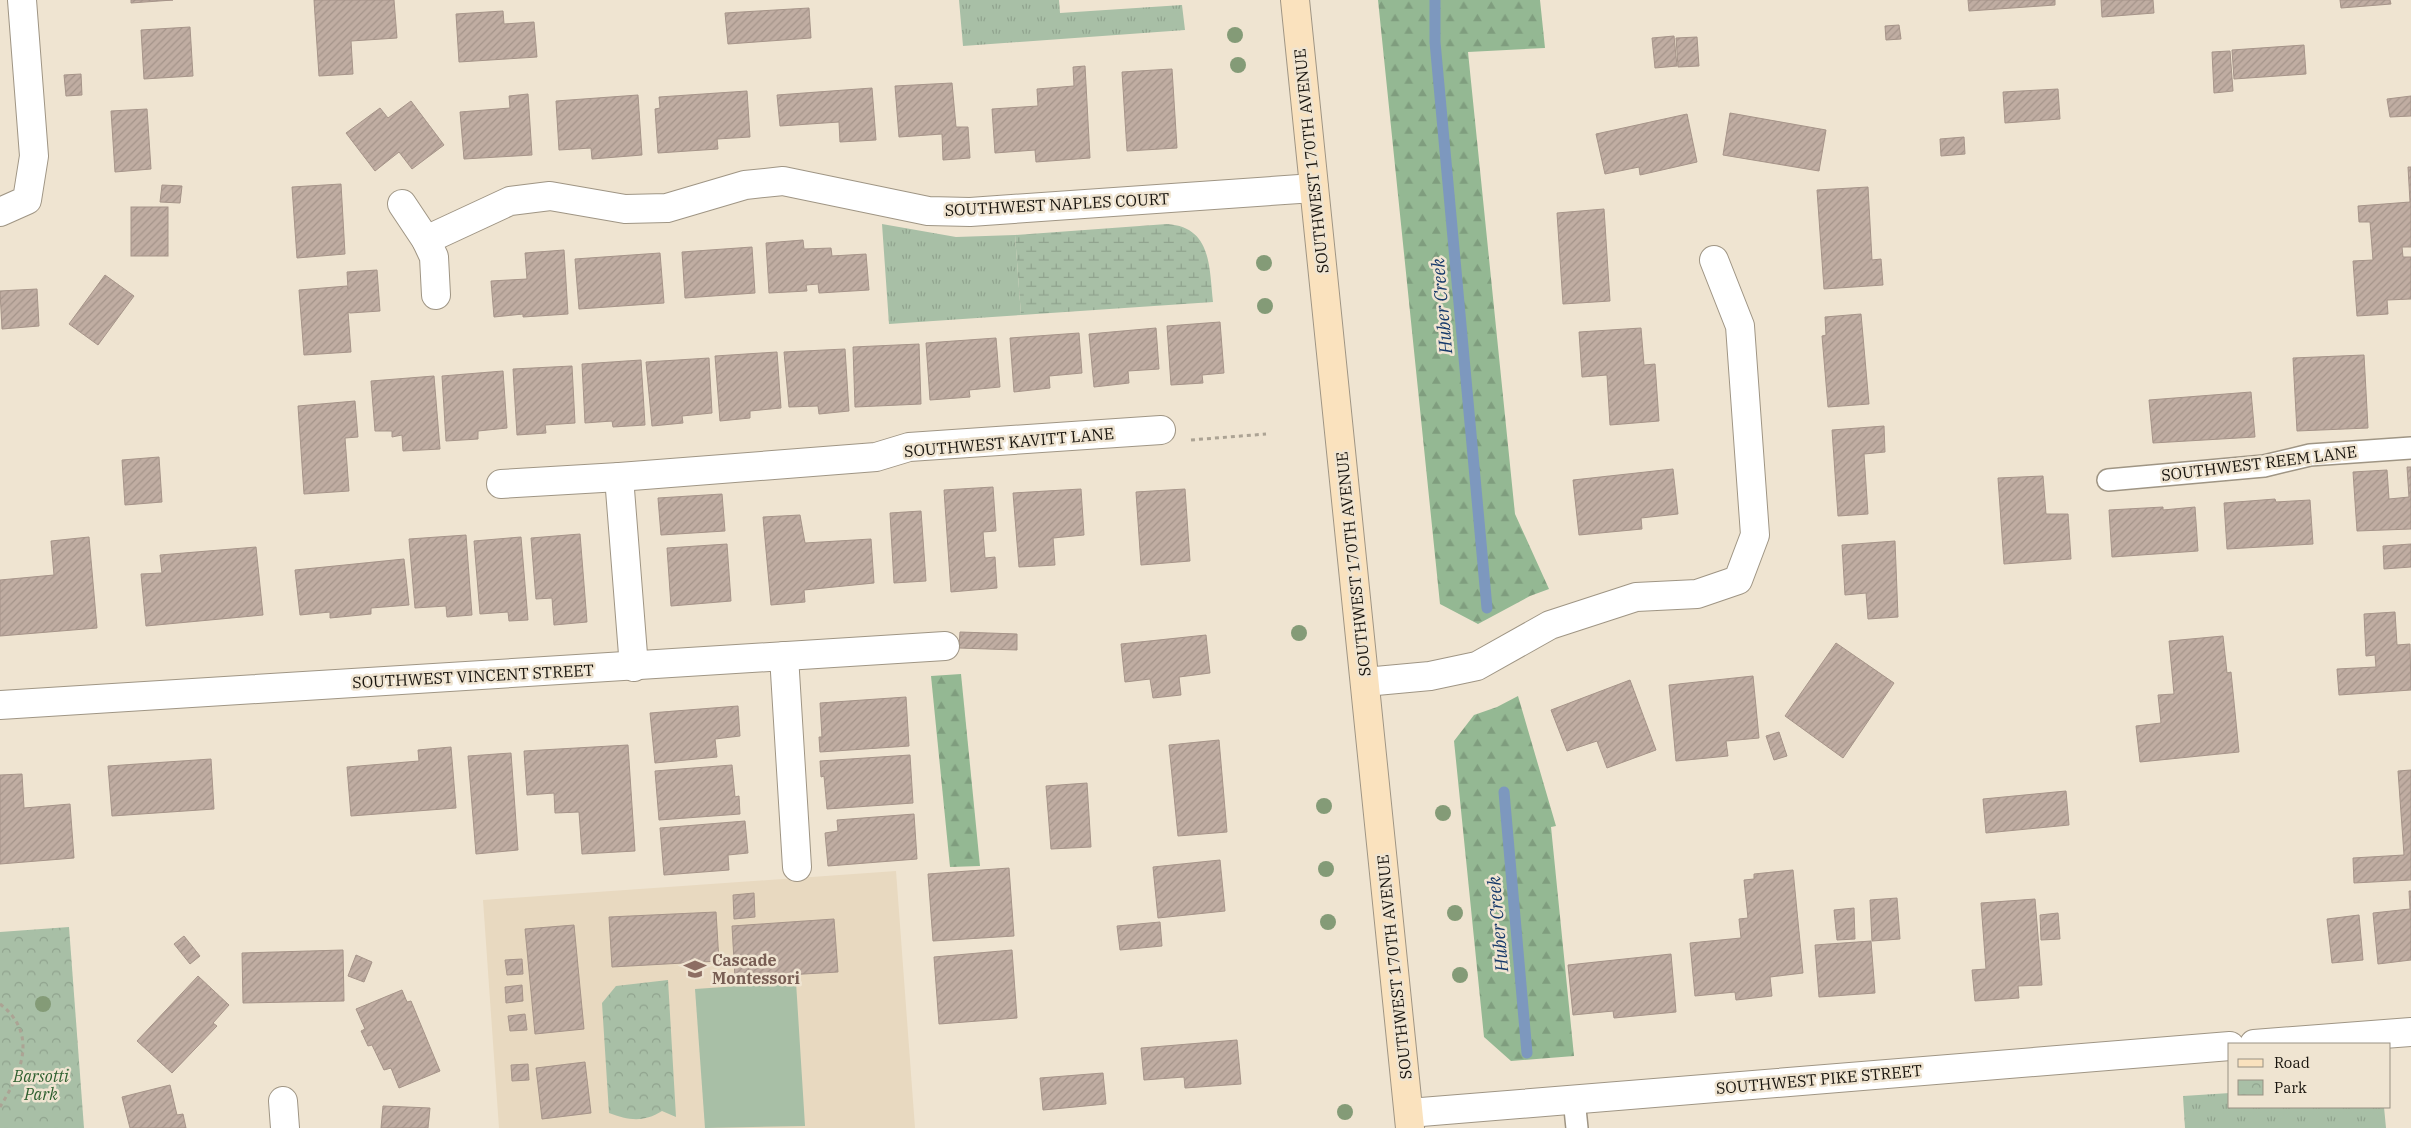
<svg xmlns="http://www.w3.org/2000/svg" width="2411" height="1128" viewBox="0 0 2411 1128" font-family="'IBM Plex Serif',serif">
  <defs>
    <pattern id="grass-tufts" width="24" height="20" patternUnits="userSpaceOnUse" patternTransform="scale(1.25)"><rect width="24" height="20" fill="#a8bfa6"/><path d="M3 7l-1-3M5 7V3M7 7l1-3M15 17l-1-3M17 17v-4M19 17l1-3" fill="none" stroke="#90a38e"/></pattern>
    <pattern id="forest-firs" width="22" height="20" patternUnits="userSpaceOnUse" patternTransform="scale(1.25)"><rect width="22" height="20" fill="#94b893"/><path d="M5 1l3.5 6h-7zM16 11l3.5 6h-7z" fill="#7f9d7e"/></pattern>
    <pattern id="wetland-marsh" width="20" height="14" patternUnits="userSpaceOnUse" patternTransform="scale(1.25)"><rect width="20" height="14" fill="#a8bfa6"/><path d="M1 5h8M5 5V1M11 12h8M15 12V8" fill="none" stroke="#90a38e"/></pattern>
    <pattern id="park-crowns" width="20" height="18" patternUnits="userSpaceOnUse" patternTransform="scale(1.25)"><rect width="20" height="18" fill="#a8bfa6"/><path d="M2 6a3 3 0 1 1 6 0M12 15a3 3 0 1 1 6 0" fill="none" stroke="#90a38e"/></pattern>
    <pattern id="building-hatch" width="6" height="6" patternUnits="userSpaceOnUse" patternTransform="scale(1.25)"><rect width="6" height="6" fill="#c0ada2"/><path d="M-1 1l2-2M0 6l6-6M5 7l2-2" fill="none" stroke="#a4948a"/></pattern>
  </defs>
  <rect width="100%" height="100%" fill="#efe4d1"/>
  <path fill="#e8d9c0" d="M896 871 915 1128H499L483 900Z"/>
  <g fill="url(#grass-tufts)">
    <path d="M959 0H1059L1060 13 1182 5 1185 30 963 46Z"/>
    <path d="M882 224 956 237 1015 235 1021 315 889 324Z"/>
    <path d="M2230 1093V1107H2384L2386 1128H2185L2183 1096Z"/>
  </g>
  <g fill="url(#forest-firs)">
    <path d="M1378 0H1540L1545 48 1468 52 1515 514 1549 589 1530 596 1478 624 1440 604Z"/>
    <path d="M961 674 980 866 950 867 931 676Z"/>
    <path d="M1518 696 1556 826 1551 827 1574 1056 1511 1061 1484 1037 1454 741 1474 715 1497 707Z"/>
  </g>
  <path fill="url(#wetland-marsh)" d="M1167 224C1212 227 1209 267 1213 302L1021 315 1015 235Z"/>
  <g fill="url(#park-crowns)">
    <path d="M69 927 84 1128H0V932Z"/>
    <path d="M668 980 676 1117 662 1111C643 1123 628 1120 609 1113L602 1003 616 986Z"/>
  </g>
  <path fill="#a8bfa6" d="M796 982 805 1126 705 1128 695 989Z"/>
  <g fill="none" stroke-linecap="round" stroke-linejoin="round">
    <g stroke="#7d98be" stroke-width="11">
      <path d="M1435 0V42L1487 608"/>
      <path d="M1504 792 1527 1053"/>
    </g>
  </g>
  <g fill="url(#building-hatch)" stroke="#a69489">
    <path d="M131 0H173L131 3Z"/>
    <path d="M314 0H394L397 38 351 41 353 74 319 76Z"/>
    <path d="M1968 0H2055V5L1969 11Z"/>
    <path d="M2101 0H2153L2154 13 2102 17Z"/>
    <path d="M2340 0H2390L2391 4 2341 8Z"/>
    <path d="M809 8 811 38 728 44 725 13Z"/>
    <path d="M503 11 504 24 534 22 537 57 459 62 456 14Z"/>
    <path d="M1899 25 1901 39 1886 40 1885 26Z"/>
    <path d="M190 27 193 76 144 79 141 30Z"/>
    <path d="M1674 36 1677 66 1655 68 1652 38Z"/>
    <path d="M1697 37 1699 66 1678 67 1676 38Z"/>
    <path d="M2304 45 2306 74 2234 79 2232 50Z"/>
    <path d="M2230 51 2233 91 2214 93 2212 52Z"/>
    <path d="M1085 66 1090 158 1036 162 1035 150 995 153 992 109 1038 106 1037 89 1074 86 1073 67Z"/>
    <path d="M1172 69 1177 148 1127 151 1122 72Z"/>
    <path d="M81 74 82 95 66 96 64 75Z"/>
    <path d="M952 83 956 127H968L970 158 943 160 942 134 899 137 895 86Z"/>
    <path d="M872 88 876 140 840 142 839 122 780 126 777 95Z"/>
    <path d="M2058 89 2060 119 2005 123 2003 92Z"/>
    <path d="M747 91 750 137 717 139 718 149 658 153 655 109 660 108 659 97Z"/>
    <path d="M528 94 532 155 464 159 460 112 510 108 509 96Z"/>
    <path d="M638 95 642 155 592 159 591 148 559 150 556 101Z"/>
    <path d="M2411 96V116L2390 117 2387 99Z"/>
    <path d="M411 101 444 145 412 169 399 152 375 171 346 133 380 108 388 118Z"/>
    <path d="M147 109 151 169 115 172 111 111Z"/>
    <path d="M1730 113 1826 130 1819 171 1723 155Z"/>
    <path d="M1687 114 1697 162 1640 175 1639 167 1605 174 1596 134Z"/>
    <path d="M1964 137 1965 154 1941 156 1940 139Z"/>
    <path d="M2408 167H2411V247H2402L2403 257H2411V299L2387 300 2388 314 2357 316 2353 261 2373 260 2370 222H2359L2358 206 2410 202Z"/>
    <path d="M341 184 345 254 297 258 292 187Z"/>
    <path d="M162 185 182 186 180 203 160 202Z"/>
    <path d="M1868 187 1872 260 1881 259 1883 285 1824 289 1817 190Z"/>
    <rect x="131" y="207" width="37" height="49"/>
    <path d="M1604 209 1610 301 1563 304 1557 213Z"/>
    <path d="M803 240 804 249 831 248 832 256 866 254 869 290 819 293 818 284 806 285 807 291 769 293 766 243Z"/>
    <path d="M752 247 755 293 685 298 682 252Z"/>
    <path d="M564 250 568 314 523 317V314L494 317 491 281 527 279 525 253Z"/>
    <path d="M660 253 664 303 579 309 575 259Z"/>
    <path d="M377 270 380 311 350 313 348 312 351 352 304 355 299 290 347 286 348 289 347 272Z"/>
    <path d="M105 275 134 296 98 345 69 324Z"/>
    <path d="M37 289 39 326 2 329 0 291Z"/>
    <path d="M1861 314 1869 404 1828 407 1822 336 1826 335 1825 317Z"/>
    <path d="M1220 322 1224 373 1202 375 1203 383 1171 385 1167 326Z"/>
    <path d="M1156 328 1159 369 1128 371 1129 383 1094 387 1089 334Z"/>
    <path d="M1641 328 1644 365 1655 364 1659 421 1610 425 1607 375 1582 377 1579 332Z"/>
    <path d="M1079 333 1082 373 1049 376 1050 388 1014 392 1010 338Z"/>
    <path d="M996 338 1000 387 969 390 970 397 930 400 926 343Z"/>
    <path d="M919 344 921 404 855 407 853 347Z"/>
    <path d="M845 349 849 411 819 414 818 406 789 407 784 352Z"/>
    <path d="M777 352 781 408 750 411V418L720 421 715 356Z"/>
    <path d="M2364 355 2368 428 2297 431 2293 358Z"/>
    <path d="M709 358 712 413 682 416 683 423 652 426 646 362Z"/>
    <path d="M641 360 645 425 613 427 612 421 585 423 582 364Z"/>
    <path d="M572 366 575 423 545 425 546 433 517 435 513 369Z"/>
    <path d="M503 371 507 428 478 431V439L446 441 442 376Z"/>
    <path d="M434 376 440 449 403 451 402 435 392 437V431H375L371 381Z"/>
    <path d="M2251 392 2255 437 2153 443 2149 400Z"/>
    <path d="M355 401 358 437 345 438 349 491 304 494 298 406Z"/>
    <path d="M1884 426 1885 452 1864 454 1868 514 1838 516 1832 430Z"/>
    <path d="M159 457 162 502 125 505 122 460Z"/>
    <path d="M2407 467H2411V529L2357 531 2353 472 2387 470 2389 499 2409 497Z"/>
    <path d="M1673 469 1678 514 1641 518 1642 529 1579 535 1573 480Z"/>
    <path d="M2043 476 2046 514H2068L2071 559 2004 564 1998 478Z"/>
    <path d="M993 487 996 531 983 532 985 558 995 557 997 588 951 592 944 490Z"/>
    <path d="M1081 489 1084 535 1053 538 1055 565 1019 567 1013 493Z"/>
    <path d="M1185 489 1190 561 1141 565 1136 492Z"/>
    <path d="M722 494 725 531 661 535 658 498Z"/>
    <path d="M2275 499 2276 502 2310 500 2313 544 2227 549 2224 503Z"/>
    <path d="M2163 507V510L2195 507 2198 551 2112 557 2109 510Z"/>
    <path d="M921 511 926 581 894 583 890 513Z"/>
    <path d="M800 515 805 543 871 539 874 583 804 590 805 602 771 605 763 517Z"/>
    <path d="M580 534 587 622 554 625 552 598 536 599 531 538Z"/>
    <path d="M466 535 472 615 447 617 446 606 415 608 409 539Z"/>
    <path d="M89 537 97 628 0 636V580L54 575 51 541Z"/>
    <path d="M521 537 528 620 509 621 508 612 480 614 474 541Z"/>
    <path d="M1895 541 1898 617 1868 619 1866 593 1845 595 1842 545Z"/>
    <path d="M727 544 731 601 671 606 667 548Z"/>
    <path d="M2411 544V567L2384 569 2383 546Z"/>
    <path d="M256 547 263 615 146 626 141 574 162 573 160 555Z"/>
    <path d="M404 559 409 605 371 608V614L330 618V612L300 615 295 570Z"/>
    <path d="M2395 612 2397 645 2410 644 2411 690 2339 695 2337 669 2376 667 2375 655 2366 656 2364 614Z"/>
    <path d="M960 632 1017 634V650L959 648Z"/>
    <path d="M1206 635 1210 673 1179 677 1181 695 1153 698 1150 679 1125 682 1121 644Z"/>
    <path d="M2223 636 2227 673 2231 672 2239 752 2140 762 2136 726 2161 723 2158 695 2174 694 2169 641Z"/>
    <path d="M1836 643 1894 683 1843 758 1785 716Z"/>
    <path d="M1753 676 1759 738 1726 741 1728 756 1676 761 1669 685Z"/>
    <path d="M1630 680 1656 750 1607 768 1597 741 1567 751 1551 710Z"/>
    <path d="M906 697 909 746 820 752 819 737H822L820 703Z"/>
    <path d="M738 706 740 736 715 739 717 757 655 763 650 713Z"/>
    <path d="M1779 732 1787 756 1774 760 1766 736Z"/>
    <path d="M1219 740 1227 832 1178 836 1169 745Z"/>
    <path d="M628 745 635 851 582 854 579 812 555 813 554 793 527 795 524 751Z"/>
    <path d="M451 747 456 808 351 816 347 767 419 761 418 750Z"/>
    <path d="M511 753 518 850 476 854 468 756Z"/>
    <path d="M910 755 913 803 827 809 824 776 821 777 820 761Z"/>
    <path d="M211 759 214 809 112 816 108 766Z"/>
    <path d="M732 765 735 797 739 796 740 814 659 820 655 771Z"/>
    <path d="M2411 770V880L2354 883 2353 858 2404 855 2398 771Z"/>
    <path d="M22 774 24 808 70 804 74 858 0 864V775Z"/>
    <path d="M1087 783 1091 847 1051 849 1046 786Z"/>
    <path d="M2066 791 2069 825 1986 833 1983 799Z"/>
    <path d="M914 814 917 859 828 866 825 833 838 831 837 820Z"/>
    <path d="M745 821 748 853 728 855 729 870 664 875 660 828Z"/>
    <path d="M1220 860 1225 911 1158 918 1153 867Z"/>
    <path d="M1009 868 1014 936 933 941 928 874Z"/>
    <path d="M1793 870 1803 973 1770 977 1772 996 1736 1000 1735 992 1695 996 1690 943 1741 938 1739 919 1748 918 1744 880 1754 879V874Z"/>
    <path d="M2409 891H2411V960L2378 964 2373 913 2410 909Z"/>
    <path d="M754 893 755 917 734 919 733 895Z"/>
    <path d="M1897 898 1900 939 1872 941 1870 900Z"/>
    <path d="M2035 899 2042 985 2018 986 2019 998 1975 1001 1972 970 1986 969 1981 903Z"/>
    <path d="M1854 908 1855 939 1837 940 1834 910Z"/>
    <path d="M716 912 719 961 612 967 609 917Z"/>
    <path d="M2058 913 2060 939 2041 940 2040 915Z"/>
    <path d="M2359 915 2363 960 2332 963 2327 919Z"/>
    <path d="M834 919 838 972 735 978 732 926Z"/>
    <path d="M1160 922 1162 946 1120 950 1117 926Z"/>
    <path d="M574 925 584 1029 535 1034 525 929Z"/>
    <path d="M184 936 200 956 190 964 174 944Z"/>
    <path d="M1871 941 1875 993 1819 997 1815 945Z"/>
    <path d="M343 950 344 1001 243 1003 242 953Z"/>
    <path d="M1012 950 1017 1018 939 1024 934 957Z"/>
    <path d="M1671 954 1676 1012 1614 1018 1613 1011 1573 1015 1568 965Z"/>
    <path d="M356 955 372 962 364 982 348 976Z"/>
    <path d="M522 959 523 974 507 975 505 960Z"/>
    <path d="M198 976 229 1005 213 1023 217 1026 172 1073 137 1041Z"/>
    <path d="M522 985 523 1001 506 1003 505 987Z"/>
    <path d="M402 990 407 1002 411 1001 440 1071 399 1088 391 1068 384 1070 372 1045 368 1046 361 1031 365 1029 356 1009Z"/>
    <path d="M525 1014 527 1030 510 1031 508 1016Z"/>
    <path d="M1237 1040 1241 1084 1185 1088 1184 1077 1144 1080 1141 1048Z"/>
    <path d="M585 1062 591 1113 542 1119 536 1068Z"/>
    <path d="M528 1064 529 1080 512 1081 511 1065Z"/>
    <path d="M1103 1073 1106 1104 1043 1110 1040 1078Z"/>
    <path d="M170 1085 177 1115 183 1114 186 1128H130L122 1097Z"/>
    <path d="M383 1106 430 1108 428 1128H381Z"/>
  </g>
  <g fill="none" stroke-linecap="round" stroke-linejoin="round">
    <g stroke="#9f9584" stroke-width="24">
      <g id="service">
        <path d="M2108 480 2264 466 2310 455 2411 448"/>
        <path d="M1574 1099 1577 1128"/>
      </g>
    </g>
    <g stroke="#9f9584" stroke-width="30">
      <g id="minor">
        <path d="M402 204 426 240 434 257 436 295"/>
        <path d="M0 212 27 200 34 156 22 0"/>
        <path d="M426 240 510 201 550 196 625 209 667 208 745 185 783 181 928 211 970 212 1314 188"/>
        <path d="M619 477 634 667"/>
        <path d="M501 484 619 477 876 457 909 447 1161 430"/>
        <path d="M784 656 797 867"/>
        <path d="M1365 682 1430 676 1477 666 1550 625 1636 597 1697 594 1738 580 1755 535 1740 326 1714 260"/>
        <path d="M0 705 945 646"/>
        <path d="M2254 1044 2411 1032"/>
        <path d="M283 1101 285 1128"/>
        <path d="M1409 1113 2230 1046"/>
      </g>
    </g>
    <g stroke="#9f9584" stroke-width="30">
      <path id="secondary" d="M1295 0 1410 1128"/>
    </g>
    <g stroke="#aca394" stroke-width="3" stroke-dasharray="4 4" stroke-linecap="butt">
      <path d="M1191 440 1266 434"/>
      <path d="M0 1004C39 1034 21 1073 0 1107"/>
    </g>
    <use href="#service" stroke="#fff" stroke-width="21"/>
    <use href="#minor" stroke="#fff" stroke-width="28"/>
    <use href="#secondary" stroke="#fae2be" stroke-width="28"/>
  </g>
  <g fill="#849b77">
    <circle cx="1235" cy="35" r="8"/>
    <circle cx="1238" cy="65" r="8"/>
    <circle cx="1264" cy="263" r="8"/>
    <circle cx="1265" cy="306" r="8"/>
    <circle cx="1299" cy="633" r="8"/>
    <circle cx="1324" cy="806" r="8"/>
    <circle cx="1443" cy="813" r="8"/>
    <circle cx="1326" cy="869" r="8"/>
    <circle cx="1455" cy="913" r="8"/>
    <circle cx="1328" cy="922" r="8"/>
    <circle cx="1460" cy="975" r="8"/>
    <circle cx="43" cy="1004" r="8"/>
    <circle cx="1345" cy="1112" r="8"/>
  </g>
  <defs>
    <g id="school-bare" transform="scale(1.725)"><path d="M0-5L7-2L0 1L-7-2ZM-4 1L0 2.5L4 1V4Q0 6-4 4Z" fill="#8d6e63" stroke="#efe4d1" stroke-width="2.5" paint-order="stroke"/></g>
  </defs>
  <g fill-rule="evenodd">
    <use href="#school-bare" x="695" y="969"/>
  </g>
  <g text-anchor="middle" stroke-width="5" stroke-linejoin="round" paint-order="stroke">
    <g font-size="16" fill="#18140e" stroke="#efe4d1">
      <text transform="translate(1311 161) rotate(-96)" y="6">SOUTHWEST 170TH AVENUE</text>
      <text transform="translate(1057 204) rotate(-3)" y="6">SOUTHWEST NAPLES COURT</text>
      <text transform="translate(1009 442) rotate(-5)" y="6">SOUTHWEST KAVITT LANE</text>
      <text transform="translate(2259 463) rotate(-7)" y="6">SOUTHWEST REEM LANE</text>
      <text transform="translate(1353 564) rotate(-96)" y="6">SOUTHWEST 170TH AVENUE</text>
      <text transform="translate(473 676) rotate(-3)" y="6">SOUTHWEST VINCENT STREET</text>
      <text transform="translate(1394 967) rotate(-96)" y="6">SOUTHWEST 170TH AVENUE</text>
      <text transform="translate(1819 1079) rotate(-5)" y="6">SOUTHWEST PIKE STREET</text>
    </g>
    <g font-size="16" font-weight="bold" fill="#785e54" stroke="#efe4d1" text-anchor="start">
      <text x="712" y="966">Cascade<tspan x="712" dy="18">Montessori</tspan></text>
    </g>
    <g font-size="16" font-style="italic" fill="#2d5f2e" stroke="#efe4d1">
      <text x="41" y="1082">Barsotti<tspan x="41" dy="18">Park</tspan></text>
    </g>
    <g font-size="18" font-style="italic" fill="#16396a" stroke="#efe4d1">
      <text transform="translate(1442 306) rotate(-95)" y="6">Huber Creek</text>
      <text transform="translate(1498 924) rotate(-95)" y="6">Huber Creek</text>
    </g>
  </g>
  <rect x="2228" y="1043" width="162" height="65" fill="#efe4d1" stroke="#999183"/>
  <rect x="2238" y="1059" width="25" height="8" fill="#fae2be" stroke="#999183"/>
  <text x="2274" y="1068" font-size="15" fill="#18140e">Road</text>
  <rect x="2238" y="1080" width="25" height="15" fill="url(#park-crowns)" stroke="#999183"/>
  <text x="2274" y="1093" font-size="15" fill="#18140e">Park</text>
</svg>
